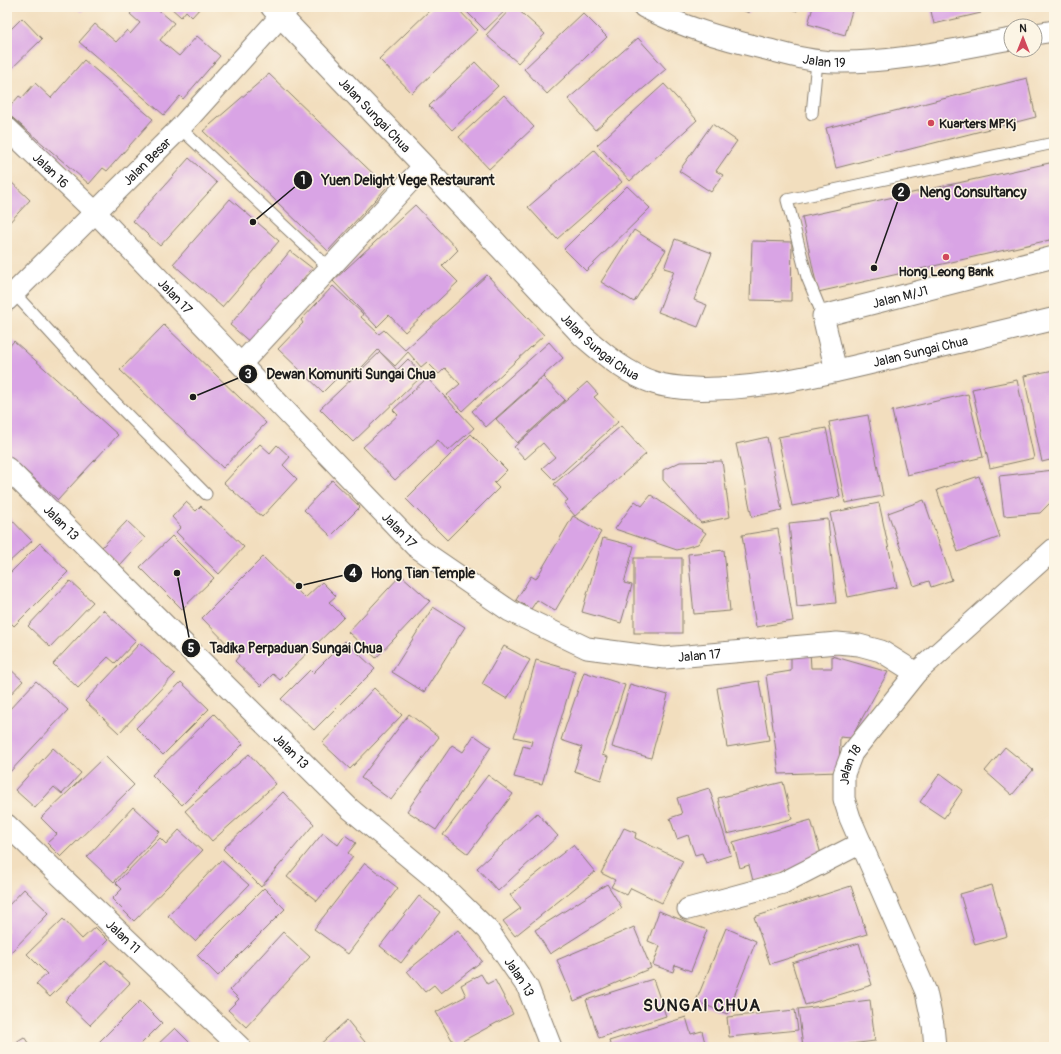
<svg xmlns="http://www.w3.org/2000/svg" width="1061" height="1054" viewBox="0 0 1061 1054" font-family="Pangolin,sans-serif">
  <rect width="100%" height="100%" fill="#fcf5e5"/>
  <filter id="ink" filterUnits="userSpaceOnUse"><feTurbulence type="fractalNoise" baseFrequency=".025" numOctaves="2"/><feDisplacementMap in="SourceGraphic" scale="8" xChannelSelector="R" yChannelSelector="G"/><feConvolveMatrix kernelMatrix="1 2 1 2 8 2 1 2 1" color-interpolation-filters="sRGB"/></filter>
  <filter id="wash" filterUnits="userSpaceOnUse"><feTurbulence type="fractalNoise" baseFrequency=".012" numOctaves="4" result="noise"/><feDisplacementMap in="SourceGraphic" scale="16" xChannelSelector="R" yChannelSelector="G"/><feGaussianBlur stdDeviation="0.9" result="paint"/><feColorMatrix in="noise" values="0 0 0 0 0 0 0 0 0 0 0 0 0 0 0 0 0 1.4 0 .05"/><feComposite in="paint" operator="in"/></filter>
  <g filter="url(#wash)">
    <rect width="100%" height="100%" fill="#f2debe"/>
    <g id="blocks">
      <g fill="#d9a4e5">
        <path d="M76 7H86L81 12Z"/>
        <path d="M136 7H155L174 23 160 40 179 56 197 36 220 56 183 99 180 96 164 115 79 42 95 24 116 42 127 30 130 34 140 23 130 14Z"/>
        <path d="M170 7H201L192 17 186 11 181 17Z"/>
        <path d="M433 7H456L478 30 412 93 379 59Z"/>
        <path d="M462 7H509L485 30Z"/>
        <path d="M512 7H515L545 34 518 63 486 35Z"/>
        <path d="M735 7H751L749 13Z"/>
        <path d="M785 7H798L797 11Z"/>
        <path d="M813 7H853L845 35 808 24Z"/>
        <path d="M930 7H979L981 13 934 24Z"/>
        <path d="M583 13 607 37 547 94 524 69Z"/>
        <path d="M22 18 42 39 7 73V33Z"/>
        <path d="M638 38 666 69 595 130 568 99Z"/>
        <path d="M84 60 153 119 107 171 103 168 89 184 7 113V110L19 96 22 98 35 83 51 98Z"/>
        <path d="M475 62 498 86 452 130 429 106Z"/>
        <path d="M269 74 387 187 328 251 203 131Z"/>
        <path d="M1027 78 1036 117 836 168 826 128Z"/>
        <path d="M664 84 697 120 630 181 597 145Z"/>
        <path d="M504 95 534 127 489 169 459 137Z"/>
        <path d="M712 124 737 141 716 171 723 175 711 192 679 171Z"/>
        <path d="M594 150 622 182 557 239 528 207Z"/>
        <path d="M189 158 217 183 160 246 133 221Z"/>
        <path d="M1054 162V239L818 292 802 217Z"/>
        <path d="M7 178 30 200 7 225Z"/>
        <path d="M627 186 650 208 586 271 564 249Z"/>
        <path d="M230 199 279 241 222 307 173 264Z"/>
        <path d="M415 205 458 250 442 266 458 282 405 332 389 315 377 327 333 281Z"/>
        <path d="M634 230 666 250 634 302 601 282Z"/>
        <path d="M675 239 712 253 694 300 707 305 698 327 658 312 674 271 664 268Z"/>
        <path d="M752 241 792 242 791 301 750 300Z"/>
        <path d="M290 251 312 268 251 343 230 325Z"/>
        <path d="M487 275 544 335 462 411 447 395 460 384 445 368 439 374 427 362 421 367 408 352 395 366 378 350 349 381 341 374 323 392 278 349 303 323 301 320 333 286 363 314 361 317 379 334 384 330 405 350Z"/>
        <path d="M164 325 266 423 223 468 120 370Z"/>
        <path d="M14 341 118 435 58 500 7 454V349Z"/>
        <path d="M549 342 563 358 486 427 472 411Z"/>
        <path d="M380 352 397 370 408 359 423 375 353 442 320 409Z"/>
        <path d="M1054 370V459L1042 462 1024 376Z"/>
        <path d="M543 377 565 400 517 443 496 419Z"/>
        <path d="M427 378 474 428 448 451 438 440 395 480 363 447 398 415 393 410Z"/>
        <path d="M1017 380 1034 458 990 468 972 389Z"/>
        <path d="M587 382 598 394 594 397 618 422 554 480 542 468 555 457 543 443 525 459 514 447Z"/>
        <path d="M968 394 983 457 907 475 892 411Z"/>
        <path d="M868 415 883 496 845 503 829 422Z"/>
        <path d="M621 426 646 454 575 516 564 503 568 500 554 484Z"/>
        <path d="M826 428 840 497 792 506 778 437Z"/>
        <path d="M471 434 507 470 494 483 499 488 447 540 406 499Z"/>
        <path d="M767 437 782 510 752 517 736 444Z"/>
        <path d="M260 444 270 453 277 445 290 457 283 465 297 479 262 517 224 483Z"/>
        <path d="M722 461 730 517 701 523 663 480V470L680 462Z"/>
        <path d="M1054 470V499L1040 513 1004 516 999 476Z"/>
        <path d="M979 476 1000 537 958 552 937 490Z"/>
        <path d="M332 480 360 507 331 536 304 510Z"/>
        <path d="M651 495 706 533 698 544 677 550 615 529 635 501 642 506Z"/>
        <path d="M924 500 952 580 931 587 929 581 914 586 888 513Z"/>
        <path d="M186 502 196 511 201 506 244 547 219 574 176 532 181 527 172 517Z"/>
        <path d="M879 503 897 587 848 597 830 513Z"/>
        <path d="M7 515 32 541 7 564Z"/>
        <path d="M573 516 601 532 555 611 537 600 531 609 516 600 531 576 536 579Z"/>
        <path d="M828 519 836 603 797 607 789 523Z"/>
        <path d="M127 521 145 538 120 565 102 547Z"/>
        <path d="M778 529 793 621 756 627 742 535Z"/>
        <path d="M172 536 214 578 182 609 140 567Z"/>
        <path d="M603 538 634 546 624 583 632 585 621 623 582 612Z"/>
        <path d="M40 543 68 572 14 626 7 619V576Z"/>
        <path d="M724 550 730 611 694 614 688 554Z"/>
        <path d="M263 557 305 598 322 582 336 596 329 602 344 617 280 680 273 674 261 686 235 661 239 656 202 618Z"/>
        <rect x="634" y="558" width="48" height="75"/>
        <path d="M401 575 430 601 376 658 348 632Z"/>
        <path d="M70 581 93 602 50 647 28 626Z"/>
        <path d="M433 607 465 627 424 692 392 672Z"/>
        <path d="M103 610 136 641 115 663 108 657 78 688 53 664Z"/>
        <path d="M345 641 375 669 314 730 281 699 310 670 313 673Z"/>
        <path d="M140 643 175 674 119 733 85 701Z"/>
        <path d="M504 646 530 660 507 699 482 684Z"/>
        <path d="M810 652 811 668H832V656L888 672 851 738 840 737 839 772 779 774 766 675 791 671V653Z"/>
        <path d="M536 660 575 671 542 784 514 777 523 746 530 748 532 741 514 737Z"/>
        <path d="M7 666 23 681 7 698Z"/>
        <path d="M584 672 625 685 602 755 608 757 601 780 574 771 582 747 561 740Z"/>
        <path d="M36 681 68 710 7 775V712Z"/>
        <path d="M759 681 769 740 727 747 717 688Z"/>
        <path d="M181 682 209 709 163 755 136 728Z"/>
        <path d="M630 684 668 695 651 758 612 747Z"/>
        <path d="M374 688 402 715 350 769 322 743Z"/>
        <path d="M214 714 243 744 182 805 152 775Z"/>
        <path d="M409 714 439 737 391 800 361 778Z"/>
        <path d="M474 735 491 747 436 830 407 811 452 745 463 752Z"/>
        <path d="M1005 747 1033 770 1012 795 985 771Z"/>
        <path d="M53 748 81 773 62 794 54 787 35 808 15 790Z"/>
        <path d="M249 754 276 784 212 841 185 811Z"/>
        <path d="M105 756 134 785 61 857 47 843 57 834 41 818Z"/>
        <path d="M940 773 963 790 944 818 920 802Z"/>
        <path d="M488 775 513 794 468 854 443 835Z"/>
        <path d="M783 782 792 819 727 834 718 798Z"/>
        <path d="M709 788 731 855 706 863 702 853 695 855 688 835 677 839 670 818 682 814 677 798Z"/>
        <path d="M283 792 314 824 261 887 223 849Z"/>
        <path d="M133 807 160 832 114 882 87 857Z"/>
        <path d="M537 813 558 836 498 891 477 868Z"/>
        <path d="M811 820 823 861 753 881 749 865 740 868 733 842Z"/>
        <path d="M624 828 636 833 635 838 683 861 662 903 631 888 627 895 611 887 615 880 601 873Z"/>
        <path d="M179 830 202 851 134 921 112 899 122 889 116 883 160 838 166 844Z"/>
        <path d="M323 833 338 845 345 835 356 843 348 853 353 857 317 901 287 877Z"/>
        <path d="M573 845 595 872 515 936 503 921 521 908 510 895Z"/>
        <path d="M221 860 249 885 195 941 168 916Z"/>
        <path d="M365 863 398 888 348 954 314 929Z"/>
        <path d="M607 884 622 908 550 954 535 930Z"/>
        <path d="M992 885 1007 936 975 945 960 894Z"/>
        <path d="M851 886 867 934 770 964 754 917Z"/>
        <path d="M264 888 285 909 218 976 197 955Z"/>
        <path d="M24 889 49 913 7 956V907Z"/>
        <path d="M419 896 440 912 401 963 380 946Z"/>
        <path d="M659 911 707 930 691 971 675 965 673 972 653 965 660 946 648 941Z"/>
        <path d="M63 919 82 939 95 927 108 940 50 997 36 984 47 974 27 954Z"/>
        <path d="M634 927 651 968 574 1001 557 960Z"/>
        <path d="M726 928 756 941 727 1014 696 1001Z"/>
        <path d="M458 930 482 961 441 993 434 985 425 992 407 971Z"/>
        <path d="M283 932 310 957 246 1027 228 1010 239 999 230 990Z"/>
        <path d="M859 943 872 985 805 1005 792 963Z"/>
        <path d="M105 960 130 983 90 1025 65 1001Z"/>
        <path d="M481 974 487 984 495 980 513 1014 455 1045 436 1012 466 996 461 985Z"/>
        <path d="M653 979 666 1016 599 1038 586 1000Z"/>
        <path d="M870 1000 875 1041 826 1047H803L798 1009Z"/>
        <path d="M140 1001 162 1023 138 1047H94Z"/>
        <path d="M795 1010 798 1030 729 1037 727 1017Z"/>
        <path d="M686 1017 691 1034 702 1031 706 1047H611L609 1041Z"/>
        <path d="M347 1020 369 1047H317Z"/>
        <path d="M175 1028 191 1044 187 1047H155Z"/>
        <path d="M24 1037 31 1047H8Z"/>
      </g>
    </g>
  </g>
  <g filter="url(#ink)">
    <use href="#blocks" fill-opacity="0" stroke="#877d6d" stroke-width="1"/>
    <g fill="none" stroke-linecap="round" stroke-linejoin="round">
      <g stroke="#877d6d" stroke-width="13">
        <g id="service">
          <path d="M812 114 817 61"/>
          <path d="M180 128 329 268"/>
          <path d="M14 293 103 390 206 494"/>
          <path d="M823 316 807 277 787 200 1054 143"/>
        </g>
      </g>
      <g stroke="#877d6d" stroke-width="23">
        <g id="minor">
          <path id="s1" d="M644 7C682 27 721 38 762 48 786 54 811 62 836 62 894 63 955 49 1011 39"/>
          <path d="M1035 34 1054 31"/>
          <path id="s2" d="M7 128 95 212 415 546 510 611 587 648 664 658 837 643 859 645 881 651 916 673"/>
          <path id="s3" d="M7 300 180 128 289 7"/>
          <path d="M241 364 424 166"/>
          <path id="s4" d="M836 371 823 316 1054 257"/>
          <path id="s5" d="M7 468 349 808 440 883 488 930 528 988 551 1047"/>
          <path id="s6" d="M7 825 240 1047"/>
          <path d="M688 909 783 883 861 843"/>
          <path id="s7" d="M935 1047 933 1025 926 992 850 818 844 799V774L852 753 916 673 1054 549"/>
        </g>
      </g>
      <g stroke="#877d6d" stroke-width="24">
        <g id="primary">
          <path id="s8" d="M272 7 424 166 584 337C606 356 627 374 655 383 670 388 686 388 702 389 767 389 832 372 895 357 948 344 1001 332 1054 319"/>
        </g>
      </g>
      <use href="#service" stroke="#fff" stroke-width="11"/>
      <use href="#minor" stroke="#fff" stroke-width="21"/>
      <use href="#primary" stroke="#fff" stroke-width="22"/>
    </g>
  </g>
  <g fill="#d1495b" stroke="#fcf5e5" stroke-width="1.5">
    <circle cx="931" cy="123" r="4"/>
    <circle cx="946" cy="257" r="4"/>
  </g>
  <g text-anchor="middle" stroke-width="3" stroke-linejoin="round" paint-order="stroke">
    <g font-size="13" fill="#1c1c1c" stroke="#fcf5e5">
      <text dy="5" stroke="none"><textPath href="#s1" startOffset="189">Jalan 19</textPath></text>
      <text dy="5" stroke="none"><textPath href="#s8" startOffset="149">Jalan Sungai Chua</textPath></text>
      <text dy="5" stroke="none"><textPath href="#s3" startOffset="197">Jalan Besar</textPath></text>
      <text dy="5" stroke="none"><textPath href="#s2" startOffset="61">Jalan 16</textPath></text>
      <text dy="5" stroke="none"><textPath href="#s2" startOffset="238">Jalan 17</textPath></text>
      <text dy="5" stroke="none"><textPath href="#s4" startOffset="136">Jalan M/J1</textPath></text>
      <text dy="5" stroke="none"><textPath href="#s8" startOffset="473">Jalan Sungai Chua</textPath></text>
      <text dy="5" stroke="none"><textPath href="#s8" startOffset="809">Jalan Sungai Chua</textPath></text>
      <text dy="5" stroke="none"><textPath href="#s5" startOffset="77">Jalan 13</textPath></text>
      <text dy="5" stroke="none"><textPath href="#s2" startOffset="562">Jalan 17</textPath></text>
      <text dy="5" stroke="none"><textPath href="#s2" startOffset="898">Jalan 17</textPath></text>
      <text dy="5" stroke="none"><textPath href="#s5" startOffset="401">Jalan 13</textPath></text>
      <text dy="5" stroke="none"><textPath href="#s7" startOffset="301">Jalan 18</textPath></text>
      <text dy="5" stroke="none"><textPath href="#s6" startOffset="161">Jalan 11</textPath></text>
      <text dy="5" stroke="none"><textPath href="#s5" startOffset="724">Jalan 13</textPath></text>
    </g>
    <g font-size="13" font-weight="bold" fill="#1c1c1c" stroke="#fcf5e5" text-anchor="start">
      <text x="939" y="128">Kuarters MPKj</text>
      <text x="946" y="276" text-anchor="middle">Hong Leong Bank</text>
    </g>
    <g font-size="17" font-weight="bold" letter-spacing="1" fill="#1c1c1c" stroke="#fcf5e5">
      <text x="702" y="1011">SUNGAI CHUA</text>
    </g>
  </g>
  <path fill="none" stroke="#1c1c1c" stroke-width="1.5" d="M253 222L303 180M874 268L901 192M193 397L248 374M299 586L353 573M177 573L191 648"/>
  <g fill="#1c1c1c" stroke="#fcf5e5" stroke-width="1.5">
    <circle cx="253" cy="222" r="4"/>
    <circle cx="874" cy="268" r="4"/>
    <circle cx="193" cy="397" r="4"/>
    <circle cx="299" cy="586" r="4"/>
    <circle cx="177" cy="573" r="4"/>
    <circle cx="303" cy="180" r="10"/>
    <circle cx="901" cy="192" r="10"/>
    <circle cx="248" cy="374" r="10"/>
    <circle cx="353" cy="573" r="10"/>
    <circle cx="191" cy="648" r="10"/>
  </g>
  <g font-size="12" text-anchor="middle" font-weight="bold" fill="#fff">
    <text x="303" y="184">1</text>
    <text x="901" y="196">2</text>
    <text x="248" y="378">3</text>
    <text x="353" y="577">4</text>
    <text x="191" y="652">5</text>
  </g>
  <g font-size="14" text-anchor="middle" font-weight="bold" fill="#1c1c1c" stroke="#fcf5e5" stroke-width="3" stroke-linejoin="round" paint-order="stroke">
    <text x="408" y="185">Yuen Delight Vege Restaurant</text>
    <text x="973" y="197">Neng Consultancy</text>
    <text x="351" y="379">Dewan Komuniti Sungai Chua</text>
    <text x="423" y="578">Hong Tian Temple</text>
    <text x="296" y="653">Tadika Perpaduan Sungai Chua</text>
  </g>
  <rect width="1061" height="1054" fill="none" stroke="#fcf5e5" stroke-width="24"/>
  <g transform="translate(1023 38)"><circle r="19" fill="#fcf5e5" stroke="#a29e95"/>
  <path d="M0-3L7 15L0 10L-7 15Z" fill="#d1495b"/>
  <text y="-6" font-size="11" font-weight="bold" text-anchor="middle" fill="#1c1c1c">N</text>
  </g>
</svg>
